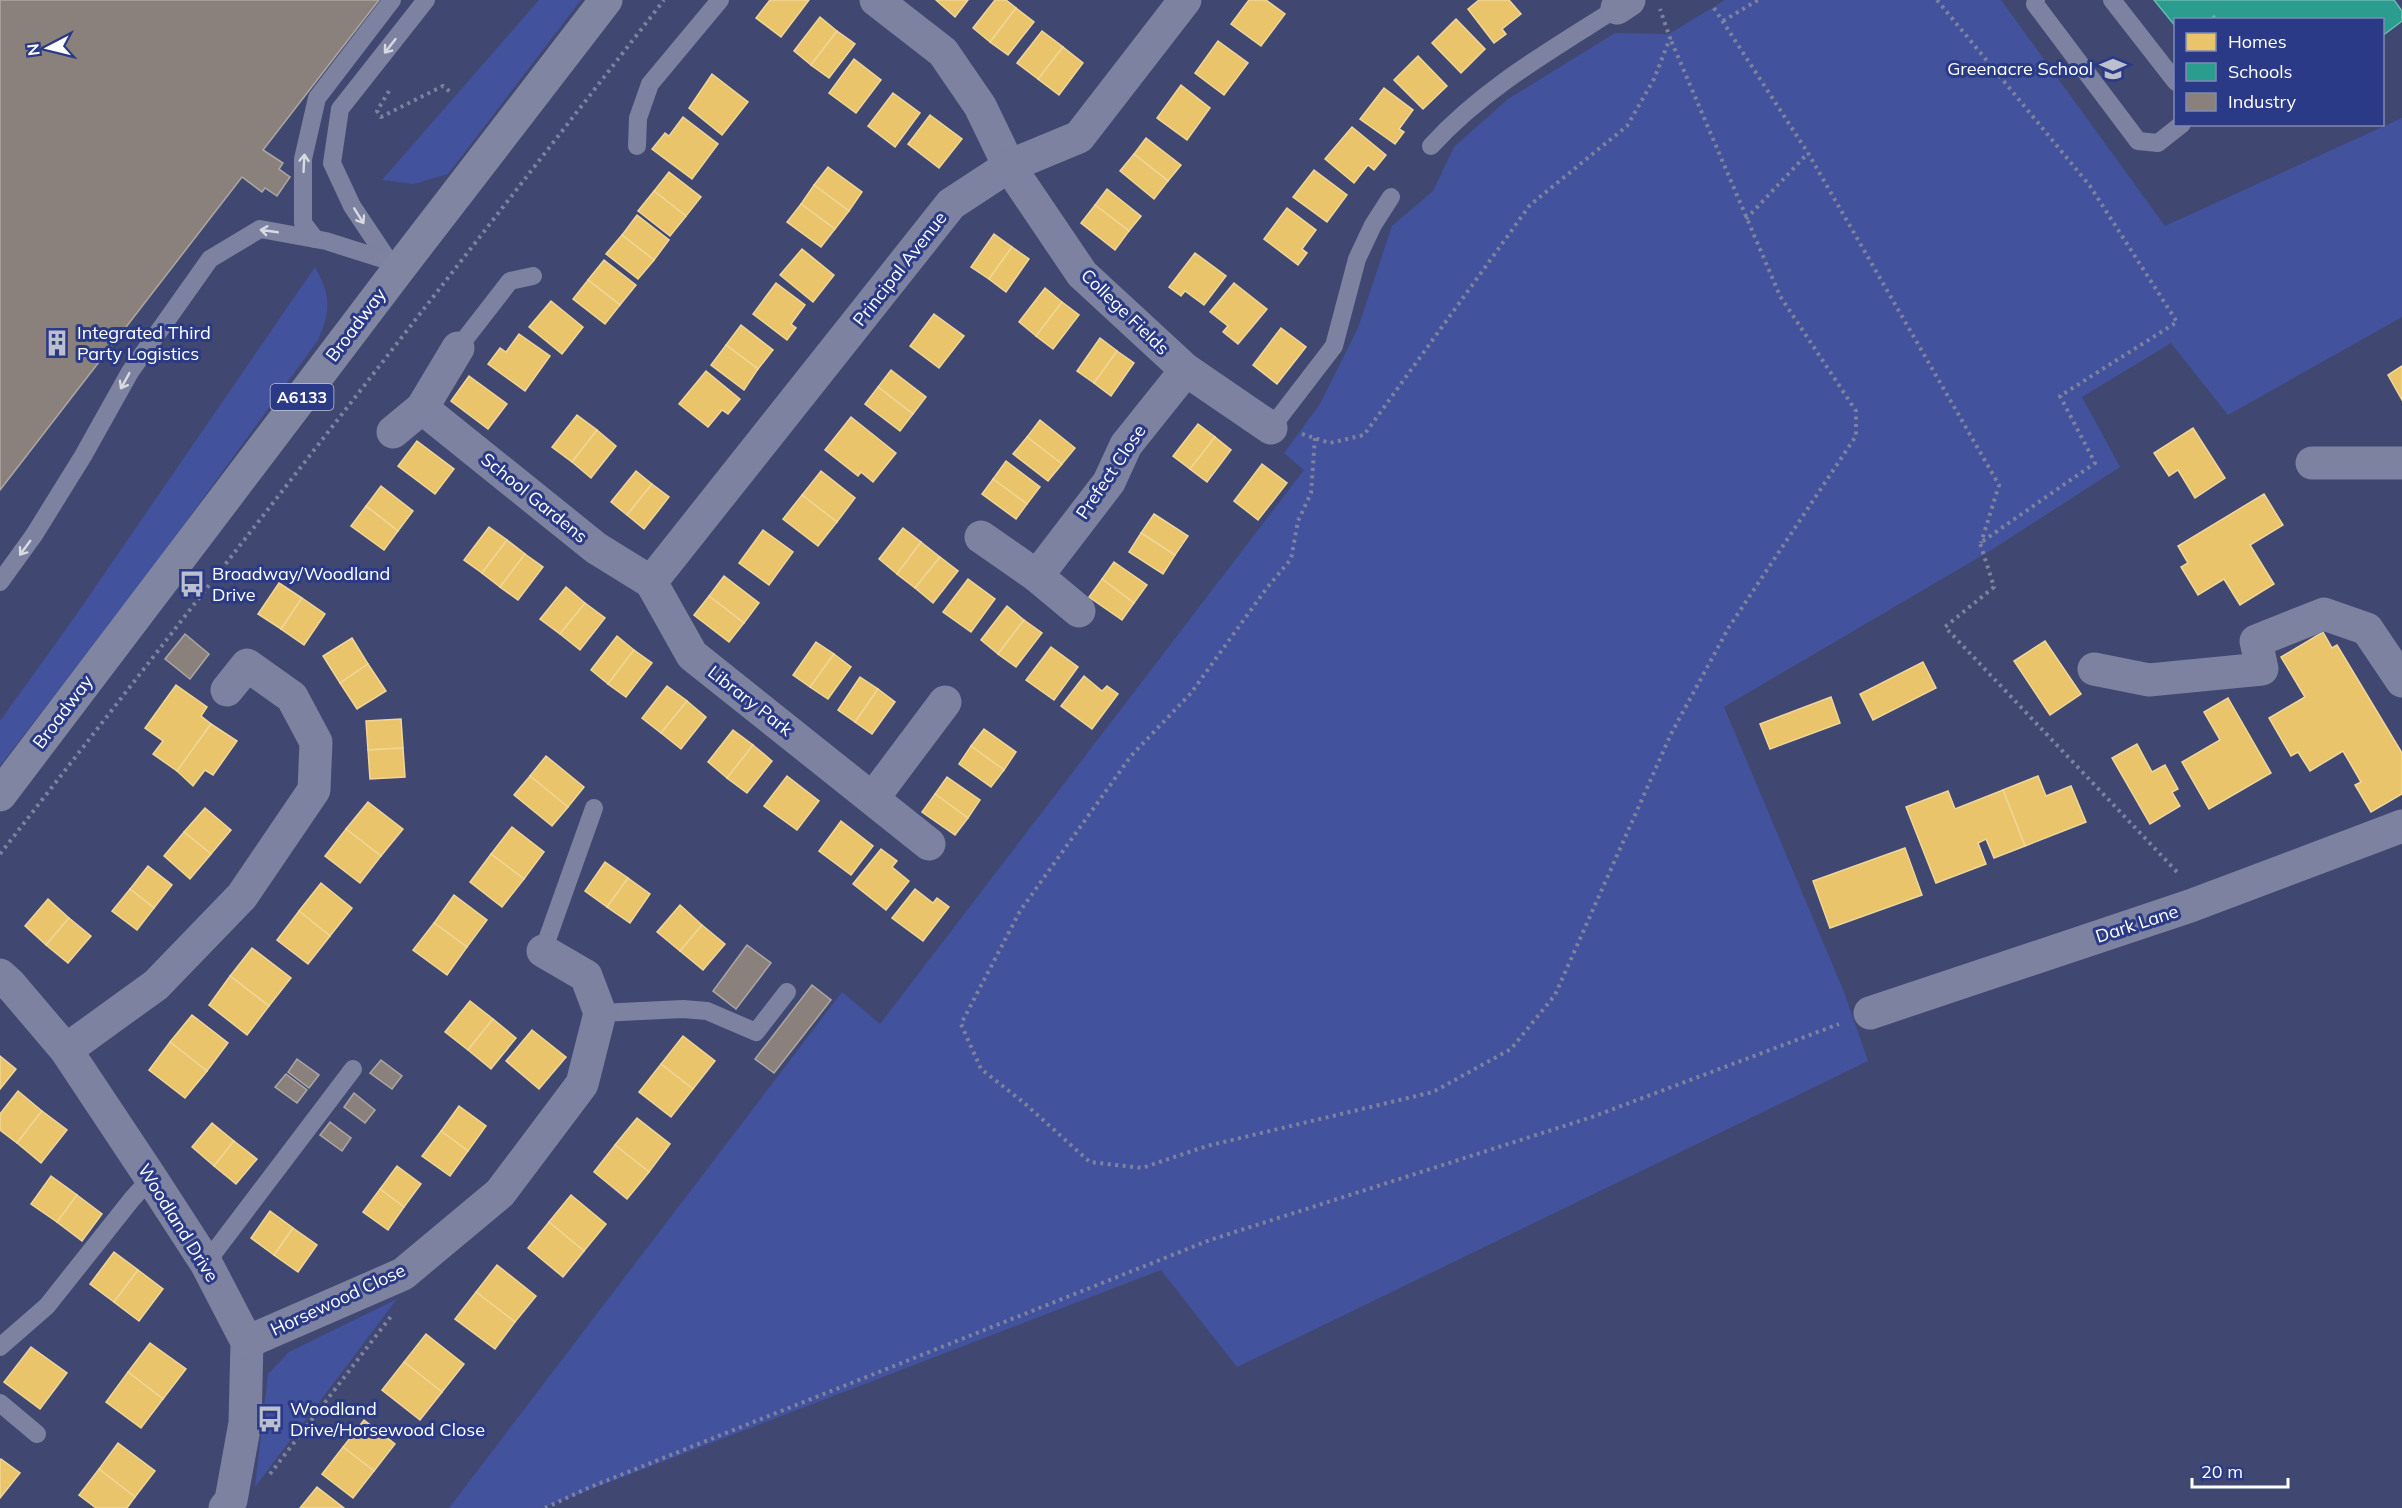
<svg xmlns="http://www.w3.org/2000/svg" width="2402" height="1508" viewBox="0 0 2402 1508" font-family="Mulish,sans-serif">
  <rect width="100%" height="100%" fill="#404871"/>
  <g fill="#43529d">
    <path d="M539 0H581L448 174 414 184 382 180Z"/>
    <path d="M1725 0H2001L2165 226 2402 118V317L2228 415 2171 343 2082 397 2120 467 1993 549 1724 707 1844 992 1868 1061 1237 1367 1161 1270 542 1508H449L842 992 880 1024 1304 470 1284 453 1320 404 1358 328 1392 226 1433 191 1454 147 1508 99 1615 33 1669 34Z"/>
    <path d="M315 267C331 296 331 310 318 340L149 573 0 766V721L74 618Z"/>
    <path d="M397 1299 255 1487 268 1374 289 1352Z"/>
  </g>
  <g fill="#e9c46a" stroke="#f0d697" stroke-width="1.5">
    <path d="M770 0H809L781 37 756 18Z"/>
    <path d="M936 0H968L955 17Z"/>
    <path d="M995 0H1006L1016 8 990 42 973 28Z"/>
    <path d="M1249 0H1266L1285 14 1261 46 1231 24Z"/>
    <path d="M1479 0H1509L1521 14 1502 29 1506 34 1494 43 1468 9Z"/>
    <path d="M1016 8 1034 22 1008 55 990 42Z"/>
    <path d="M820 17 837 31 811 65 794 51Z"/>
    <path d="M1456 19 1485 49 1461 73 1432 43Z"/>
    <path d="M837 31 855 44 829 78 811 65Z"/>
    <path d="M1042 31 1063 47 1038 79 1017 63Z"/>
    <path d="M1218 41 1248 63 1224 95 1195 73Z"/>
    <path d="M1063 47 1083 63 1059 95 1038 79Z"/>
    <path d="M1418 56 1447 86 1423 109 1394 80Z"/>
    <path d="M854 59 881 80 856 113 829 93Z"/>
    <path d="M712 74 748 102 722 135 689 108Z"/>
    <path d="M1181 85 1210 108 1187 140 1157 118Z"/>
    <path d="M1384 88 1413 110 1399 129 1404 132 1395 144 1360 119Z"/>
    <path d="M893 93 920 113 895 147 868 126Z"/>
    <path d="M930 115 962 139 939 168 908 144Z"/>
    <path d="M683 117 718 144 692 179 652 149 665 133 669 136Z"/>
    <path d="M1352 127 1386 155 1374 170 1368 165 1354 183 1325 159Z"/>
    <path d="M1146 138 1181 165 1168 181 1134 154Z"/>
    <path d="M1134 154 1168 181 1154 199 1120 171Z"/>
    <path d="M828 167 862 192 849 211 814 185Z"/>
    <path d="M1314 170 1347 195 1327 222 1293 197Z"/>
    <path d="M669 172 701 197 686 216 654 191Z"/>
    <path d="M814 185 849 211 835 229 801 204Z"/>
    <path d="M1107 189 1141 216 1129 231 1095 205Z"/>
    <path d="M654 191 686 216 670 236 638 211Z"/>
    <path d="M801 204 835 229 821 247 787 222Z"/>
    <path d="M1095 205 1129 231 1115 250 1081 223Z"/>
    <path d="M1287 208 1316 230 1302 249 1307 253 1298 265 1264 239Z"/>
    <path d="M637 215 669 240 654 260 622 235Z"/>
    <path d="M994 234 1012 247 989 279 971 267Z"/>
    <path d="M622 235 654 260 638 279 606 254Z"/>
    <path d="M1012 247 1029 259 1006 292 989 279Z"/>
    <path d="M802 249 834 275 813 302 780 275Z"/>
    <path d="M1195 253 1226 276 1204 305 1185 291 1181 296 1169 287Z"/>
    <path d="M604 260 636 285 620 305 588 280Z"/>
    <path d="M588 280 620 305 605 324 573 299Z"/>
    <path d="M776 283 805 305 791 324 796 328 787 340 753 314Z"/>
    <path d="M1234 283 1267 309 1238 344 1223 332 1228 326 1210 312Z"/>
    <path d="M1045 288 1062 302 1036 336 1019 322Z"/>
    <path d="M551 301 583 327 562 354 529 327Z"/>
    <path d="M1062 302 1079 315 1053 349 1036 336Z"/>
    <path d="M934 314 964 336 939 368 910 346Z"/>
    <path d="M741 325 773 350 758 369 726 345Z"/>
    <path d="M1281 328 1306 347 1277 384 1253 365Z"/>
    <path d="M519 334 550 356 525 391 488 364 500 348 506 352Z"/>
    <path d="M1100 338 1117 351 1094 383 1077 371Z"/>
    <path d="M726 345 758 369 744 390 711 365Z"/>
    <path d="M1117 351 1134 363 1111 396 1094 383Z"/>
    <path d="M2402 366V400L2388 375Z"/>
    <path d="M891 370 926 397 913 414 878 387Z"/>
    <path d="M706 371 740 399 728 414 722 410 708 427 679 404Z"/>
    <path d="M469 376 507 404 488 429 451 401Z"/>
    <path d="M878 387 913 414 900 431 865 404Z"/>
    <path d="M577 415 597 430 572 462 552 447Z"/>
    <path d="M851 417 896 453 873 482 861 472 858 476 825 450Z"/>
    <path d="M1040 420 1075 448 1062 464 1027 437Z"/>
    <path d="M1198 424 1215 437 1190 469 1173 456Z"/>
    <path d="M2193 428 2225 478 2195 498 2178 470 2169 476 2154 453Z"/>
    <path d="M597 430 616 446 591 478 572 462Z"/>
    <path d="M1027 437 1062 464 1048 481 1013 454Z"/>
    <path d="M1215 437 1231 450 1207 482 1190 469Z"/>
    <path d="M417 441 454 469 435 494 398 466Z"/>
    <path d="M1006 461 1040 487 1027 504 993 479Z"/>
    <path d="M1262 464 1287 483 1258 520 1234 501Z"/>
    <path d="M636 471 652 484 627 515 611 502Z"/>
    <path d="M821 471 855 498 837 522 802 495Z"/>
    <path d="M993 479 1027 504 1016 519 982 494Z"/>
    <path d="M652 484 669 497 644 529 627 515Z"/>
    <path d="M381 486 413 511 398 531 366 506Z"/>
    <path d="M2264 494 2283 525 2250 545 2274 584 2240 605 2224 579 2198 595 2181 567 2188 563 2178 546Z"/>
    <path d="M802 495 837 522 818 546 783 519Z"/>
    <path d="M366 506 398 531 384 550 351 526Z"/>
    <path d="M1154 514 1188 536 1175 555 1141 533Z"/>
    <path d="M489 527 507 540 482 573 464 560Z"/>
    <path d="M903 528 921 542 897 574 879 559Z"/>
    <path d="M763 530 793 552 769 585 739 563Z"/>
    <path d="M1141 533 1175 555 1163 574 1129 552Z"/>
    <path d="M507 540 525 554 500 587 482 573Z"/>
    <path d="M921 542 940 557 915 588 897 574Z"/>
    <path d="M525 554 543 567 518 600 500 587Z"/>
    <path d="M940 557 958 571 933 603 915 588Z"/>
    <path d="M1114 562 1147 585 1134 603 1102 579Z"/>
    <path d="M724 576 759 603 744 623 709 596Z"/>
    <path d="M968 579 995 599 971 632 943 612Z"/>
    <path d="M1102 579 1134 603 1122 620 1089 597Z"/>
    <path d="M279 583 302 598 281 629 258 614Z"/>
    <path d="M566 587 585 603 560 634 540 619Z"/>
    <path d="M709 596 744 623 729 642 694 615Z"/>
    <path d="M302 598 325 614 304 645 281 629Z"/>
    <path d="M585 603 605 618 580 650 560 634Z"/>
    <path d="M1007 606 1024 620 998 654 981 640Z"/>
    <path d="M1024 620 1042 633 1016 667 998 654Z"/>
    <path d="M2323 632 2332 648 2337 645 2402 753V794L2371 812 2355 785 2361 782 2343 751 2310 771 2298 752 2291 756 2269 718 2305 697 2281 657Z"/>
    <path d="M617 636 634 650 608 684 591 670Z"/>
    <path d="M352 638 368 664 340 683 323 656Z"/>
    <path d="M2045 641 2081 694 2050 715 2014 661Z"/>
    <path d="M816 642 834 654 810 687 793 675Z"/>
    <path d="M1051 647 1078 667 1054 700 1026 680Z"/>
    <path d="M634 650 652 663 626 697 608 684Z"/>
    <path d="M834 654 851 667 828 699 810 687Z"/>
    <path d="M1923 662 1936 688 1873 720 1860 694Z"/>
    <path d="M368 664 386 691 357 709 340 683Z"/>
    <path d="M1084 676 1102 691 1107 686 1118 694 1092 729 1061 706Z"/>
    <path d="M860 677 878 689 855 722 838 710Z"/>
    <path d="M176 685 207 707 201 716 211 724 177 771 153 754 163 741 145 728Z"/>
    <path d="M667 686 687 701 661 733 642 718Z"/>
    <path d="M878 689 895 702 872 734 855 722Z"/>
    <path d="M1831 697 1840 723 1770 749 1760 724Z"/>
    <path d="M2228 698 2271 773 2209 809 2182 762 2220 740 2204 712Z"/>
    <path d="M687 701 706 717 681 749 661 733Z"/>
    <path d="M401 719 403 748 368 750 366 721Z"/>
    <path d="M211 724 237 741 213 775 205 770 193 786 177 771Z"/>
    <path d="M984 729 1016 752 1004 770 971 746Z"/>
    <path d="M733 730 753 745 727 778 708 762Z"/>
    <path d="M2137 744 2152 772 2165 765 2178 789 2172 792 2180 806 2150 824 2112 758Z"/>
    <path d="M753 745 772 761 747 793 727 778Z"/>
    <path d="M971 746 1004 770 991 787 959 764Z"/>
    <path d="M403 748 405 777 370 779 368 750Z"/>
    <path d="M546 756 584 787 568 807 530 776Z"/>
    <path d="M530 776 568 807 552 826 514 795Z"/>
    <path d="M787 776 819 801 797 830 764 806Z"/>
    <path d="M2038 776 2046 796 2071 786 2086 822 2025 846 2003 790Z"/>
    <path d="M947 777 980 800 968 818 935 794Z"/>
    <path d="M2003 790 2025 846 1994 858 1986 839 1978 843 1986 864 1936 883 1906 807 1948 791 1955 809Z"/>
    <path d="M935 794 968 818 955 835 922 812Z"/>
    <path d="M368 802 403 829 381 856 346 829Z"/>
    <path d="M205 808 231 830 211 854 184 832Z"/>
    <path d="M841 821 873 846 851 875 819 851Z"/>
    <path d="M512 827 544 852 524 879 491 854Z"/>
    <path d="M346 829 381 856 360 883 325 856Z"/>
    <path d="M184 832 211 854 190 879 164 856Z"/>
    <path d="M1905 848 1922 895 1830 928 1813 881Z"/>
    <path d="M881 849 897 861 892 867 909 881 886 910 853 884Z"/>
    <path d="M491 854 524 879 502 907 470 882Z"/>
    <path d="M605 862 628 878 607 907 585 891Z"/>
    <path d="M148 866 172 885 154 908 130 889Z"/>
    <path d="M628 878 650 894 630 923 607 907Z"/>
    <path d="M321 883 352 908 330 936 299 911Z"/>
    <path d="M130 889 154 908 137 930 112 911Z"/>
    <path d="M915 889 933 903 937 898 949 907 923 941 892 918Z"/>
    <path d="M454 895 487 920 467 947 434 923Z"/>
    <path d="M48 899 69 918 46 945 25 926Z"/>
    <path d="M680 905 702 925 680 951 657 932Z"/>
    <path d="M299 911 330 936 308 964 277 940Z"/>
    <path d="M69 918 91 936 68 963 46 945Z"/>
    <path d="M434 923 467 947 447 975 413 950Z"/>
    <path d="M702 925 725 944 703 970 680 951Z"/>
    <path d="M252 948 291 978 269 1006 230 976Z"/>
    <path d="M230 976 269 1006 247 1035 209 1005Z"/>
    <path d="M470 1001 493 1019 468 1050 445 1032Z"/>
    <path d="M192 1015 228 1043 207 1071 170 1042Z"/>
    <path d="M493 1019 516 1038 491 1069 468 1050Z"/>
    <path d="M532 1030 566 1057 539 1089 506 1061Z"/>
    <path d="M683 1036 715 1061 693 1089 661 1064Z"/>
    <path d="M170 1042 207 1071 185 1098 149 1070Z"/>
    <path d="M0 1056 16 1069 0 1089Z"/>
    <path d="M661 1064 693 1089 671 1117 639 1092Z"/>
    <path d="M18 1091 42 1111 17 1143 0 1130V1114Z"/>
    <path d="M459 1106 486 1126 468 1151 441 1131Z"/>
    <path d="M42 1111 67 1130 41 1163 17 1143Z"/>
    <path d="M637 1118 670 1144 649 1172 615 1145Z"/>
    <path d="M212 1123 234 1141 214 1166 192 1147Z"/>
    <path d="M441 1131 468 1151 450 1176 422 1156Z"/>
    <path d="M234 1141 257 1159 236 1184 214 1166Z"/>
    <path d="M615 1145 649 1172 627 1199 594 1172Z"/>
    <path d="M397 1166 421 1184 404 1207 380 1189Z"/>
    <path d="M51 1176 77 1195 57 1222 31 1204Z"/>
    <path d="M380 1189 404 1207 388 1230 363 1212Z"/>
    <path d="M77 1195 102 1214 82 1241 57 1222Z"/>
    <path d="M571 1195 606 1224 584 1251 549 1222Z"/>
    <path d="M270 1211 293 1228 274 1255 251 1238Z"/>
    <path d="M549 1222 584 1251 563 1277 528 1248Z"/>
    <path d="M293 1228 317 1245 298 1272 274 1255Z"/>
    <path d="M114 1252 138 1270 114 1302 90 1284Z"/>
    <path d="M497 1265 536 1296 515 1322 476 1292Z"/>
    <path d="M138 1270 163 1289 139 1321 114 1302Z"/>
    <path d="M476 1292 515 1322 495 1349 455 1319Z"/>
    <path d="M426 1334 464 1364 442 1392 404 1362Z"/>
    <path d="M150 1343 186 1369 163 1399 128 1372Z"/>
    <path d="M31 1347 67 1373 40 1409 4 1382Z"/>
    <path d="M404 1362 442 1392 420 1420 382 1390Z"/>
    <path d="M128 1372 163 1399 141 1428 106 1402Z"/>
    <path d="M364 1420 395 1444 374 1471 343 1447Z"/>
    <path d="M118 1443 155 1471 135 1497 99 1469Z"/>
    <path d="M343 1447 374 1471 353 1498 322 1474Z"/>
    <path d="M1 1459 20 1473 0 1498V1460Z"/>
    <path d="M99 1469 135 1497 127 1508H96L79 1495Z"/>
    <path d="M317 1487 344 1508H300Z"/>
  </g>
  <path fill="#2a9d8f" stroke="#6abab1" stroke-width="1.5" d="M2154 0H2394L2402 11V21L2382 36V20H2217L2214 16 2210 20H2176V27Z"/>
  <g fill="#8a817c" stroke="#ada7a3" stroke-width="1.5">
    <path d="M0 0H379L263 150 283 163 279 169 290 177 277 196 265 188 262 192 242 177 0 490Z"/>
    <path d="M185 634 209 654 190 679 165 659Z"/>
    <path d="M747 945 771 963 736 1009 713 991Z"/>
    <path d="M812 985 831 1000 774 1073 755 1059Z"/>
    <path d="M297 1059 319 1075 309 1088 288 1072Z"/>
    <path d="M381 1060 402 1076 392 1089 370 1073Z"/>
    <path d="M286 1074 307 1090 297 1103 275 1087Z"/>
    <path d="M354 1093 375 1110 365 1123 344 1107Z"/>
    <path d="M330 1122 351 1138 342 1151 320 1135Z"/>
  </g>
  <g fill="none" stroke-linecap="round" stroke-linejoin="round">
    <g stroke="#7c829f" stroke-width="4" stroke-dasharray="3 4.5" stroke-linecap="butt">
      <path d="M1937 0 2090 186 2177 322 2060 396 2095 463 1980 543 1994 587 1945 627 2179 874"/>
      <path d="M1714 8 1808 153 1999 485 1981 543"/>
      <path d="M1723 21 1758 0"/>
      <path d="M389 91 377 111 381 117 443 86 453 94"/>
      <path d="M1746 219 1808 153"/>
      <path d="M1302 434 1330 443 1364 435 1530 205 1627 126 1654 79 1670 38 1660 9"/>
      <path d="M1315 438 1311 493 1298 521 1291 559 1266 589 1191 693 1131 756 1020 911 961 1024 981 1069 1023 1102 1090 1162 1142 1168 1207 1146 1433 1092 1511 1049 1555 995 1671 734 1729 627 1856 436V411L1780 296 1670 38"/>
      <path d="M0 854 664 0"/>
      <path d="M270 1474 392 1315"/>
      <path d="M545 1508 588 1488 1210 1240 1592 1117 1839 1024"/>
    </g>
    <g stroke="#7c829f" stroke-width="18">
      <path d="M2036 0 2035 4 2138 141 2158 143 2182 124"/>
      <path d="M2112 0 2176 82"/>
      <path d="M637 146 638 118 650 84 720 0"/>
      <path d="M1431 146C1484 88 1551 50 1617 8"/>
      <path d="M315 239 303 223V159L317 98 392 0"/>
      <path d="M390 263 352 206 332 163 340 109 426 0"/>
      <path d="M458 348 510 281 533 276"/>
      <path d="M1271 428 1334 346 1357 259 1373 225 1391 197"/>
      <path d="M0 582 34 535 83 456 130 372 210 259 260 229 326 241 386 260"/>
      <path d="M543 951 594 808"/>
      <path d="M600 1013 683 1009 707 1011 756 1032 787 992"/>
      <path d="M206 1263 353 1069"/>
      <path d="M0 1347 47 1306 132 1199 151 1178"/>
      <path d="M0 1403 37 1434"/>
    </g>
    <g stroke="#7c829f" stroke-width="33">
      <path d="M876 0 943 52 980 106 1009 166 1082 274 1186 370 1271 428"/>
      <path d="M1617 8 1629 0"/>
      <path d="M422 408 596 548 651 582 692 655 929 844"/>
      <path d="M393 432 422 408 458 348"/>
      <path d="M2312 463H2402"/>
      <path d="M981 537 1037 576 1079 611"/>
      <path d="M1037 576 1109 482 1126 445 1186 370"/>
      <path d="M651 582 951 204 1009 166 1079 137 1185 0"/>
      <path d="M2094 669 2149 680 2262 669 2256 641 2324 614 2367 629 2402 681"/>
      <path d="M873 798 945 702"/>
      <path d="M0 975 9 983 66 1050 151 1178 206 1263 247 1342 245 1423 231 1500 225 1508"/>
      <path d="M1870 1013 2190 906 2402 826"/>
      <path d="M66 1050 156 985 242 896 314 790 316 742 292 697 247 665 227 690"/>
      <path d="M247 1342 403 1274 500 1193 582 1084 600 1013 586 976 543 951"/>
    </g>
    <path stroke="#8086a1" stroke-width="33" d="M0 795 398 270 606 0"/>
  </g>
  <defs><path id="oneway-shaft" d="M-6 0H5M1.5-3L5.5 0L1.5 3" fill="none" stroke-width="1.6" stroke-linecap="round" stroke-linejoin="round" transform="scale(1.5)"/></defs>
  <g stroke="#d8dae2">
    <use href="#oneway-shaft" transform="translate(390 46) rotate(128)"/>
    <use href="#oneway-shaft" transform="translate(304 163) rotate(-87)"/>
    <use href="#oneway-shaft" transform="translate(359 216) rotate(58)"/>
    <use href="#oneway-shaft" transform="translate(269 231) rotate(-172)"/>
    <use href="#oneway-shaft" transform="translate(125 381) rotate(119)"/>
    <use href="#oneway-shaft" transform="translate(25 548) rotate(126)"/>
  </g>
  <defs>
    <g id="school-bare" transform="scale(2.07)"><path d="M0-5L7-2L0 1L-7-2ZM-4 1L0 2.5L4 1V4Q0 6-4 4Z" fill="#bcbfcd" stroke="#2b3a86" stroke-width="2.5" paint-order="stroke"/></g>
    <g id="building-bare" transform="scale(2.07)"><path d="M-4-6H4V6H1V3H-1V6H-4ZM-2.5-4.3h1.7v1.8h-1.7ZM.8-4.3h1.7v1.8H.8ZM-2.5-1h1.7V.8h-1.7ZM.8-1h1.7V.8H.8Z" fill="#bcbfcd" stroke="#2b3a86" stroke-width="2.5" paint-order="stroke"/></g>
    <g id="bus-bare" transform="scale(2.07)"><path d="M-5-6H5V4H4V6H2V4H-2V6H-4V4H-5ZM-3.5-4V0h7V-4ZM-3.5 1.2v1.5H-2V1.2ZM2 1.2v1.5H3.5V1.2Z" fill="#bcbfcd" stroke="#2b3a86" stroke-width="2.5" paint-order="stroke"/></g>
  </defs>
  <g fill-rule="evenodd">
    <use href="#school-bare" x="2113" y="69"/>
    <use href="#building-bare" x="57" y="343"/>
    <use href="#bus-bare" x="192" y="584"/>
    <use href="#bus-bare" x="270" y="1419"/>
  </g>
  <g text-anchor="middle" stroke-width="6" stroke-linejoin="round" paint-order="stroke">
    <rect fill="#2b3a86" stroke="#bfc4db" stroke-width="1.5" x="270.5" y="384" width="63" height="26" rx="4.5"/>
    <g font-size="16" font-weight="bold" fill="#fff">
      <text x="302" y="403">A6133</text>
    </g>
    <g font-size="18" fill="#fff" stroke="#2b3a86" text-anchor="start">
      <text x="2093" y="75" text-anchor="end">Greenacre School</text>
      <text x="77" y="339">Integrated Third<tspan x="77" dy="21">Party Logistics</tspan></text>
      <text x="212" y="580">Broadway/Woodland<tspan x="212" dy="21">Drive</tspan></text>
      <text x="290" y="1415">Woodland<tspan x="290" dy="21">Drive/Horsewood Close</tspan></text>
    </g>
    <g font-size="18" fill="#fff" stroke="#2b3a86">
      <text transform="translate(900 269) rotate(-52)" y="6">Principal Avenue</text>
      <text transform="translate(1125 312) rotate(44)" y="6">College Fields</text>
      <text transform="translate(356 325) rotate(-53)" y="6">Broadway</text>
      <text transform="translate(1111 472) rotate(-56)" y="6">Prefect Close</text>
      <text transform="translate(534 498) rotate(39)" y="6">School Gardens</text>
      <text transform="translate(750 701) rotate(38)" y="6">Library Park</text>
      <text transform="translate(63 712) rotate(-53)" y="6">Broadway</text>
      <text transform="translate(2137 924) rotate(-18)" y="6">Dark Lane</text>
      <text transform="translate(178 1223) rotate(58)" y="6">Woodland Drive</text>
      <text transform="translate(338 1300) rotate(-25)" y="6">Horsewood Close</text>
    </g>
  </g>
  <rect x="2174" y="18" width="210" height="108" fill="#2b3a86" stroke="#8089b6" stroke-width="1.5"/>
  <rect x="2186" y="33" width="30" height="18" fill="#e9c46a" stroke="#8089b6" stroke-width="1.5"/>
  <text x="2228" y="48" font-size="18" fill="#ffffff">Homes</text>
  <rect x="2186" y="63" width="30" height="18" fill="#2a9d8f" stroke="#8089b6" stroke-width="1.5"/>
  <text x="2228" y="78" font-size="18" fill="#ffffff">Schools</text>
  <rect x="2186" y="93" width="30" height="18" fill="#8a817c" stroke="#8089b6" stroke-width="1.5"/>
  <text x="2228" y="108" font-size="18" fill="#ffffff">Industry</text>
  <g transform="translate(48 48) rotate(263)" stroke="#2b3a86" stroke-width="4.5" paint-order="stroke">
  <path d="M0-4.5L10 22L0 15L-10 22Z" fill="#ffffff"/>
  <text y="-9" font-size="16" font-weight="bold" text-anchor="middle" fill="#ffffff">N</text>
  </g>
  <path d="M2192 1478v9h96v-9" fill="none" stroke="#ffffff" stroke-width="3"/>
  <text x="2201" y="1478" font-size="18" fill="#ffffff" stroke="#2b3a86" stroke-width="4.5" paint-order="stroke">20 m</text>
</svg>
